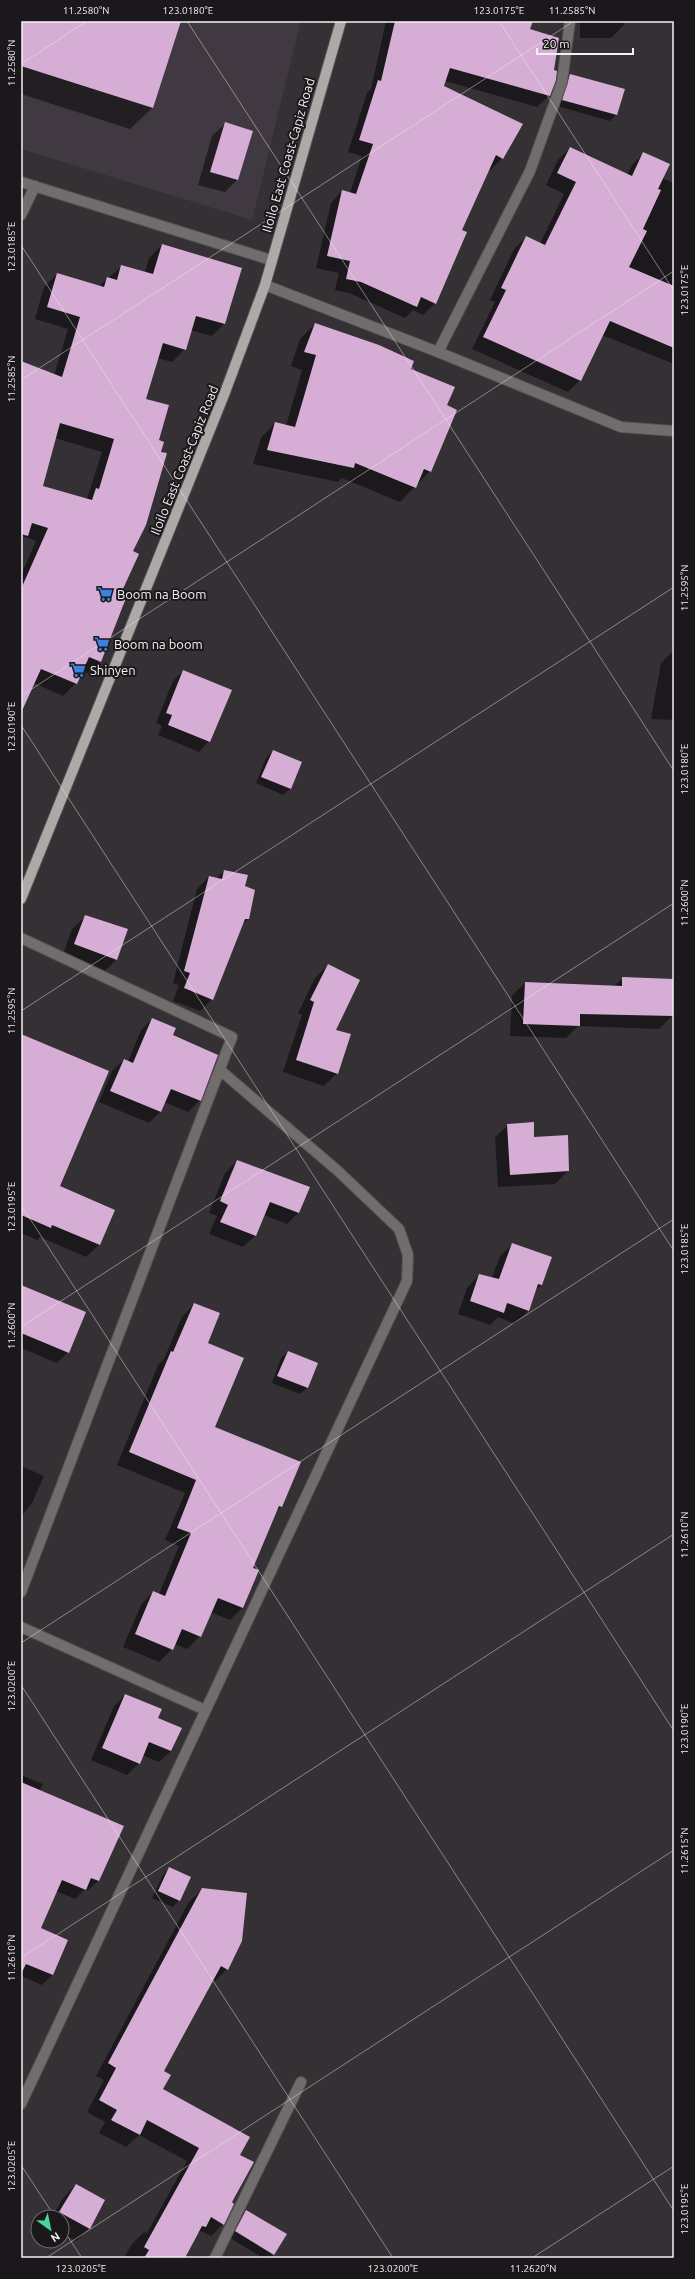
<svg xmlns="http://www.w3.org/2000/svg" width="695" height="2279" viewBox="0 0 695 2279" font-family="Ubuntu,sans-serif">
  <rect width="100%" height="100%" fill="#343034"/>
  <path fill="#413941" d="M21 21H301L252 220 21 149Z"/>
  <g fill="#0007" fill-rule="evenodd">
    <path d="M21 21H180L152 108 130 129 21 94Z"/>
    <path d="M386 21H532L529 30 553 70 555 80 549 96 537 107 445 81 442 87 502 158 491 170 489 168 461 230 435 303 423 315 413 310 405 318 349 293 335 290 339 273 316 268 331 203 342 191 350 193 362 156 348 152 367 93 371 89Z"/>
    <path d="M580 21H624V25L611 38H580Z"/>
    <path d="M570 75 623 90 616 115 610 121 557 106 563 82Z"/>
    <path d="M225 124 238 179 225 192 198 185 212 136Z"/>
    <path d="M570 148 627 175 632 165 644 153 662 178 674 183V364L602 335 580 380 568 392 472 349 495 302 490 300 514 249 526 237 540 244 564 194 546 185 558 160Z"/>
    <path d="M162 245 241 269 224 324 212 336 190 330 185 349 172 362 157 358 144 400 158 441 132 552 100 661 87 673 81 671 76 683 63 696 34 683 21 702V575L36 541 21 536V362L54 376 68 329 35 319 44 287 57 274 98 287 122 266 145 273 149 258ZM55 438 102 452 87 499 41 486Z"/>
    <path d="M315 324 410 370 430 471 400 502 342 478 338 482 253 464 261 438 275 423 286 426 302 370 291 366 300 339Z"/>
    <path d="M672 652H674V720L651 719 661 663Z"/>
    <path d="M183 671 209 741 199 752 158 735 162 726 156 723 173 681Z"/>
    <path d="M273 751 300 763 290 789 283 795 256 783 266 758Z"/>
    <path d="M224 871 244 886 248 919 241 926 212 999 200 1011 173 1001 179 985 173 983 197 889 209 877 217 878Z"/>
    <path d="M85 917 117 959 104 972 62 957 72 929Z"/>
    <path d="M328 965 337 1073 324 1086 283 1072 302 1015 298 1013 315 978Z"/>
    <path d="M623 978 672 1016 659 1029 578 1026 566 1038 510 1036 512 995 525 983 614 986Z"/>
    <path d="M152 1019 171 1036 200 1100 188 1112 164 1102 160 1112 149 1123 99 1102 112 1071 124 1060 128 1062 141 1030Z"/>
    <path d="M21 1039 59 1187 99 1245 86 1257 40 1237 37 1240 21 1233Z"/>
    <path d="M508 1125 534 1138 568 1171 555 1184 498 1187 495 1137Z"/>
    <path d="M237 1161 298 1213 287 1224 264 1215 255 1236 243 1247 209 1234 217 1216 209 1213 225 1173Z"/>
    <path d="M513 1244 541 1285 534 1292 528 1311 515 1324 498 1317 490 1325 458 1314 467 1288 479 1275 490 1279 493 1275 500 1256Z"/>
    <path d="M21 1286 68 1352 57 1363 21 1348Z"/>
    <path d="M194 1304 206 1343 214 1428 300 1463 281 1507 275 1512 252 1568 257 1571 242 1608 230 1620 210 1612 200 1636 187 1649 174 1644 172 1649 159 1662 123 1647 141 1605 153 1592 159 1594 179 1546 165 1540 185 1493 117 1465 158 1365 164 1359 182 1317Z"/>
    <path d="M288 1352 316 1364 307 1388 300 1394 272 1383 281 1358Z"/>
    <path d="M21 1466 44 1476 32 1503 21 1517Z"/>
    <path d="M125 1695 157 1719 180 1728 171 1751 159 1762 142 1755 139 1763 127 1775 91 1760 114 1706Z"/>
    <path d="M21 1775 43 1784 40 1791 123 1827 98 1881 87 1891 84 1890 75 1899 56 1891 40 1929 52 1975 42 1985 21 1976Z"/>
    <path d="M169 1869 179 1900 173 1907 152 1898 163 1875Z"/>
    <path d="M202 1890 227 1969 215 1981 212 1980 162 2071 161 2090 239 2155 230 2202 223 2224 211 2236 201 2231 195 2236 183 2258H124L132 2244 144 2232 147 2233 187 2161 139 2135 126 2147 99 2133 105 2122 87 2112 104 2080 96 2076 189 1902Z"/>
    <path d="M76 2185 89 2228 76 2241 62 2233V2217H52L63 2198Z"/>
    <path d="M246 2211 274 2254 270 2258H263L230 2238 239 2218Z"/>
  </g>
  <g fill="#d6add5" fill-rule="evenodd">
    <path d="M21 21H181L153 108 21 66Z"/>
    <path d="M395 21H533L530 29 559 38 554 70 557 71 556 80 550 96 450 68 444 86 523 124 503 159 496 155 462 230 467 232 436 304 421 297 417 307 361 282 346 279 350 261 327 256 342 190 356 194 373 144 359 140 378 80 381 81Z"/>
    <path d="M570 74 625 89 617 115 562 100Z"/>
    <path d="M225 122 253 131 238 180 210 172Z"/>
    <path d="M570 147 632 176 643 152 670 164 658 189 661 190 643 229 647 231 629 267 674 286V348L610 321 581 381 483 337 506 290 501 288 526 236 545 245 576 182 557 173Z"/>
    <path d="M162 244 242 268 225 324 196 316 186 350 163 343 146 399 169 405 159 440 164 442 161 452 167 453 146 525 133 551 139 554 122 591 128 593 101 662 89 657 77 684 41 669 21 713V589L48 528 32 523 28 536 21 534V361L62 377 80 317 47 307 57 273 104 287 107 277 117 280 121 265 153 274ZM60 423 114 439 99 489 96 488 92 500 43 486Z"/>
    <path d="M315 323 379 345 414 361 411 369 455 387 447 405 457 410 431 472 424 469 416 488 355 463 354 468 267 450 275 422 295 427 316 355 304 352Z"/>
    <path d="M183 670 232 690 210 742 168 725 172 715 166 713Z"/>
    <path d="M273 750 302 762 291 789 261 777Z"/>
    <path d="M224 870 248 875 245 886 255 890 249 919H245L213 1000 184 988 190 973 184 971 209 876 222 879Z"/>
    <path d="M85 915 128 929 117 960 74 944Z"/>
    <path d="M328 964 360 980 336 1030 351 1034 338 1074 296 1060 314 1002 310 1000Z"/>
    <path d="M622 977 674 979 673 1016 580 1014V1026L523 1024 525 982 622 986Z"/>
    <path d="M152 1018 176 1028 173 1035 218 1055 201 1101 171 1089 161 1112 110 1091 124 1059 133 1063Z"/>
    <path d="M21 1034 109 1071 60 1186 115 1210 100 1245 52 1225 51 1228 21 1215Z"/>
    <path d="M534 1122V1137L568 1135 569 1171 510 1175 507 1124Z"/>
    <path d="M237 1160 310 1187 299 1213 270 1202 256 1236 220 1222 228 1205 220 1201Z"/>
    <path d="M512 1243 552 1257 542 1285 538 1284 529 1311 507 1303 504 1313 470 1301 479 1274 499 1279Z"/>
    <path d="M21 1285 86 1312 69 1353 21 1333Z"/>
    <path d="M194 1303 220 1313 208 1343 244 1358 215 1427 301 1462 282 1507 279 1506 253 1568 259 1570 243 1608 218 1598 201 1637 182 1629 173 1650 135 1634 153 1591 165 1596 191 1533 177 1528 196 1480 129 1452 171 1351 173 1352Z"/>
    <path d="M288 1351 318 1363 308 1388 277 1376Z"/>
    <path d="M125 1694 162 1709 158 1718 182 1728 171 1751 149 1742 140 1764 102 1748Z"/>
    <path d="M21 1782 124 1826 99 1881 91 1878 86 1890 62 1880 41 1928 68 1940 53 1975 26 1964 21 1974Z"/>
    <path d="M169 1867 191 1877 180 1901 158 1891Z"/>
    <path d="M202 1888 247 1893 242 1941 228 1970 221 1966 164 2071 171 2075 163 2089 250 2137 240 2155 254 2162 232 2202 234 2204 224 2225 211 2217 206 2227 202 2226 185 2258H144L149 2250 144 2247 199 2148 147 2120 140 2135 111 2120 117 2110 99 2100 116 2068 108 2063Z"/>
    <path d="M76 2184 105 2200 90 2229 59 2212Z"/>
    <path d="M246 2210 287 2234 274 2255 235 2231Z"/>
  </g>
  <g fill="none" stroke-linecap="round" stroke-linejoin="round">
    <g stroke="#534f53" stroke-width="12">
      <g id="street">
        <path d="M21 182 271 260"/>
        <path d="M21 215 35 186"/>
        <path d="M265 285 438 352 621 427 674 431"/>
        <path d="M438 352 530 171 562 82 570 21"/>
        <path d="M21 938 232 1037 21 1592"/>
        <path d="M21 1627 205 1710"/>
        <path d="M21 2104 407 1281 408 1255 399 1229 338 1171 220 1070"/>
        <path d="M215 2258 301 2082"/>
      </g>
    </g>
    <g stroke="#534f53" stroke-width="12">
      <path id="primary" d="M21 899 224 395 265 285 341 21"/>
    </g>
    <use href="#street" stroke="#706d6c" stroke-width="10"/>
    <use href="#primary" stroke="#aea8a6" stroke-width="10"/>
  </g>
  <path fill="none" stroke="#f4f1f4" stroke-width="1" stroke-opacity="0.45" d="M187 21 674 771M499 21 674 291M21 64 87 21M21 245 674 1251M21 380 574 21M21 696 674 271M21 725 674 1731M21 1011 674 587M21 1205 674 2211M21 1327 674 903M21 1643 674 1219M21 1685 393 2258M21 1958 674 1534M21 2165 55 2217M62 2228 82 2258M46 2258 674 1850M532 2258 674 2166"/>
  <defs>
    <g id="supermarket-bare" transform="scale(1.2)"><path d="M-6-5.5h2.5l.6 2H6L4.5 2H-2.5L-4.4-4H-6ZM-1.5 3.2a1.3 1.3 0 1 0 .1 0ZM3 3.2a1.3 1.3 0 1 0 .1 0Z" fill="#3f7fe0" stroke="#1a181a" stroke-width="2.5" paint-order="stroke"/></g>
  </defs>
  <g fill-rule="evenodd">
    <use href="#supermarket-bare" x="105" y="594"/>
    <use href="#supermarket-bare" x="102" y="644"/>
    <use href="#supermarket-bare" x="78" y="670"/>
  </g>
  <g text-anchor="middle" stroke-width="4" stroke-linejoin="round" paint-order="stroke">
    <g font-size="13" fill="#f4f1f4" stroke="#1a181a">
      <text transform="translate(288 155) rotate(-74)" y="5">Iloilo East Coast-Capiz Road</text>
      <text transform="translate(184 460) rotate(-68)" y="5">Iloilo East Coast-Capiz Road</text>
    </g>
    <g font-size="13" fill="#f4f1f4" stroke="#1a181a" text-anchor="start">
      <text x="117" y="599">Boom na Boom</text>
      <text x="114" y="649">Boom na boom</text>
      <text x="90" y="675">Shinyen</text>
    </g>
  </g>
  <rect width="695" height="2279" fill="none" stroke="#1a181a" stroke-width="44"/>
  <g transform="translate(50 2229) rotate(147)"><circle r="19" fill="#1a181a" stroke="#716f71"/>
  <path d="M0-3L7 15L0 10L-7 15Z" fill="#4bd49b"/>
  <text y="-6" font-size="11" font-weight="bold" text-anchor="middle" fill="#f4f1f4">N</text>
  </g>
  <path d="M537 48v6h96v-6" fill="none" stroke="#f4f1f4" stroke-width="2"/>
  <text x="543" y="48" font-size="12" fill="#f4f1f4" stroke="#1a181a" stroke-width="3" paint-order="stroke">20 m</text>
  <rect x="22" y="22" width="651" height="2235" fill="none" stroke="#f4f1f4" stroke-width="1.5"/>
  <g font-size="10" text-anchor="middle" fill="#f4f1f4">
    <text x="86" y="14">11.2580°N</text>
    <text x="188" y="14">123.0180°E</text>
    <text x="499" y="14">123.0175°E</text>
    <text x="572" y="14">11.2585°N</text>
    <text transform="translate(11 63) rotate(-90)" y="4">11.2580°N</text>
    <text transform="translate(11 247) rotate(-90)" y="4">123.0185°E</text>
    <text transform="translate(684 290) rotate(-90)" y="4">123.0175°E</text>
    <text transform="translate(11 379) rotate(-90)" y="4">11.2585°N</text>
    <text transform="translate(684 588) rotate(-90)" y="4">11.2595°N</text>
    <text transform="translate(11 727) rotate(-90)" y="4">123.0190°E</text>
    <text transform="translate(684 769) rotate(-90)" y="4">123.0180°E</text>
    <text transform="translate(684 903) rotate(-90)" y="4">11.2600°N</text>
    <text transform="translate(11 1011) rotate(-90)" y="4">11.2595°N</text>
    <text transform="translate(11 1207) rotate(-90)" y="4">123.0195°E</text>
    <text transform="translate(684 1249) rotate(-90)" y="4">123.0185°E</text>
    <text transform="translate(11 1326) rotate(-90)" y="4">11.2600°N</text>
    <text transform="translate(684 1535) rotate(-90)" y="4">11.2610°N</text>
    <text transform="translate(11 1686) rotate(-90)" y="4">123.0200°E</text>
    <text transform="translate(684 1729) rotate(-90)" y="4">123.0190°E</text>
    <text transform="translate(684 1851) rotate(-90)" y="4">11.2615°N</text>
    <text transform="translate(11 1958) rotate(-90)" y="4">11.2610°N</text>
    <text transform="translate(11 2166) rotate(-90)" y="4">123.0205°E</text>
    <text transform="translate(684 2209) rotate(-90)" y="4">123.0195°E</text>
    <text x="81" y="2272">123.0205°E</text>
    <text x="393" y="2272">123.0200°E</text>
    <text x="533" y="2272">11.2620°N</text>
  </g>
</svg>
